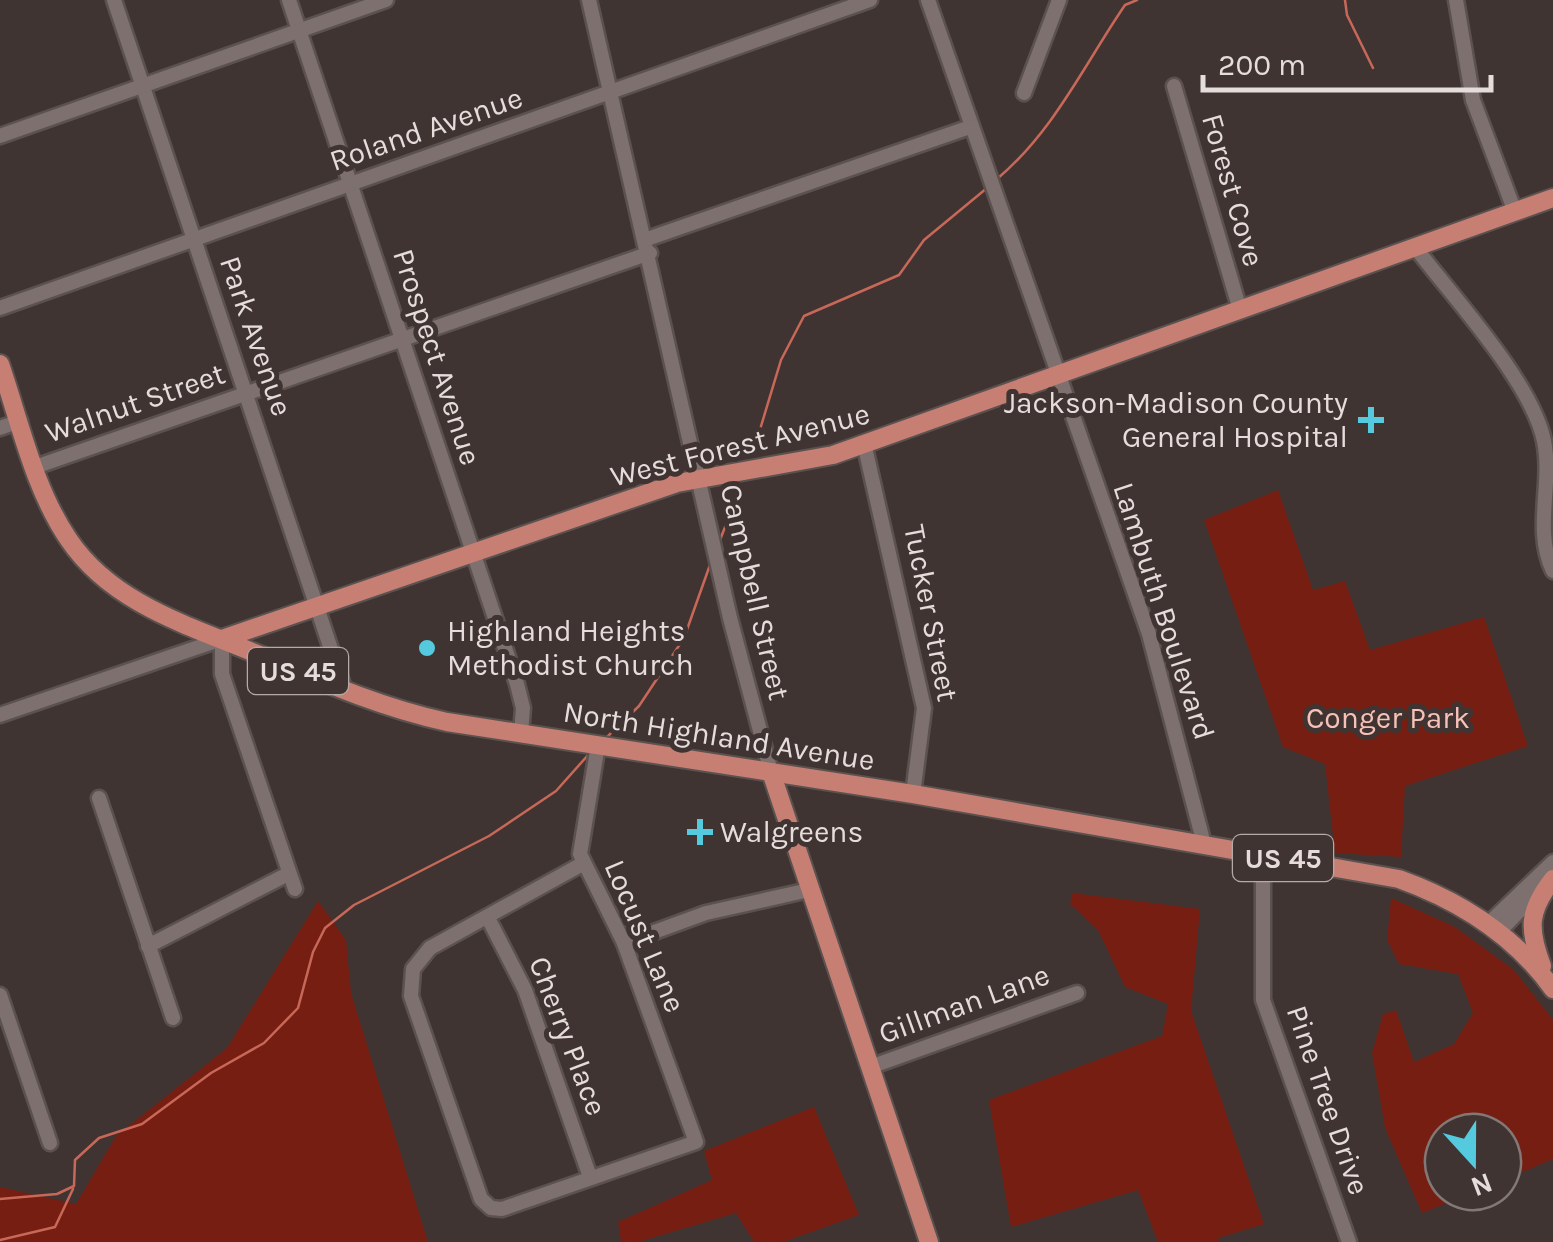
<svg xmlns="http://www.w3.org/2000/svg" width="1553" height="1242" viewBox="0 0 1553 1242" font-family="Karla,sans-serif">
  <rect width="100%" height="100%" fill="#403432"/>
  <g fill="#761e12">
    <path d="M1278 490 1313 590 1345 581 1370 650 1484 617 1528 746 1405 786 1401 857 1335 853 1325 764 1283 747 1204 520Z"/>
    <path d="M1072 893 1200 909 1191 1011 1264 1224 1218 1238 1219 1242H1158L1138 1190 1011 1227 989 1100 1162 1036 1168 1004 1125 987 1098 930 1070 904Z"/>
    <path d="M1391 898 1455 927 1514 970 1553 1020V1159L1503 1180V1132H1443V1192H1474L1422 1213 1385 1128 1372 1053 1383 1014 1396 1010 1414 1062 1454 1044 1473 1013 1458 974 1399 964 1387 940Z"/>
    <path d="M318 901 346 940 351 993 428 1242H0V1187L76 1204 116 1136 227 1048Z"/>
    <path d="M814 1107 859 1215 783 1242H754L736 1213 638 1242H621L618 1222 712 1180 704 1151Z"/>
  </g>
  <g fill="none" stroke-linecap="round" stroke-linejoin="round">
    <g stroke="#c86858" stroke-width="2.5">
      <path d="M1345 0 1347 15 1373 68"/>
      <path d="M997 179C1054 131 1084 65 1125 5L1137 0"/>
      <path d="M752 456 781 360 804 316 899 275 924 240 987 188"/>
      <path d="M720 540 741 486"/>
      <path d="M607 737 639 706 684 638 711 562"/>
      <path d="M0 1199 57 1194 74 1186 75 1160 99 1138 142 1124 211 1073 264 1043 298 1008 313 952 325 928 354 905 489 836 556 791 589 754"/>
      <path d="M0 1240 55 1227 73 1189"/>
    </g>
    <g stroke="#5b5250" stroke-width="19">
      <g id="minor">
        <path d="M114 0 345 691"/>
        <path d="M289 0 517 684 523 708 521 733"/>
        <path d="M589 0 730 618 771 772"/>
        <path d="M928 0 1149 634 1204 844"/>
        <path d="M1456 0 1473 100 1515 212"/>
        <path d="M1174 86 1240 310"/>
        <path d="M1024 93 1059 0"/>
        <path d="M0 136 386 0"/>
        <path d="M647 239 970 127"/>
        <path d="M1415 247C1452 296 1532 382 1544 441 1553 485 1533 529 1553 571"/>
        <path d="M0 308 870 0"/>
        <path d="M0 428 20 421"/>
        <path d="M864 443 924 708 913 794"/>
        <path d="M35 467 650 253"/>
        <path d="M0 715 222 639V674L295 889"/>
        <path d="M99 798 173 1018"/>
        <path d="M1263 855V1000L1349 1242"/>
        <path d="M584 863 430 948 413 969 411 996 481 1199 491 1208 502 1209 696 1142 624 943 580 854 598 745"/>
        <path d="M488 918 525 990 590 1177"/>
        <path d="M1488 924 1553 862"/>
        <path d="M1499 932 1543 886"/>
        <path d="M624 943 706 913 809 890"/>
        <path d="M148 946 286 875"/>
        <path d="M0 995 50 1143"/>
        <path d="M870 1067 1077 993"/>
      </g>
    </g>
    <g stroke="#5b5250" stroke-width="22">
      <g id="major">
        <path d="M0 364C20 422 34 489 69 540 113 605 193 627 262 656 323 682 382 708 447 722L913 794 1399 879C1460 901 1515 936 1553 989"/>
        <path d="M222 639 677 483 833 455 1553 198"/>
        <path d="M771 772 929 1242"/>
        <path d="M1542 966C1528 929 1528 911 1553 879"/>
      </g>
    </g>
    <use href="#minor" stroke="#7d706e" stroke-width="14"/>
    <use href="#major" stroke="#c77f73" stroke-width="18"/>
  </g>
  <g fill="#55cade" stroke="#403432" stroke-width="4">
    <path d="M1366 405h10v10h10v10h-10v10h-10v-10h-10v-10h10z"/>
    <circle cx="427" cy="648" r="10"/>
    <path d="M695 817h10v10h10v10h-10v10h-10v-10h-10v-10h10z"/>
  </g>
  <g text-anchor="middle" stroke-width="10" stroke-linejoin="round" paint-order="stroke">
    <g fill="#403432" stroke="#b4aaa9" stroke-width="2.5">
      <rect x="248" y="648" width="100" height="46" rx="8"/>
      <rect x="1233" y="835" width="100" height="46" rx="8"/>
    </g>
    <g font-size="28" font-weight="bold" fill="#e5dddc">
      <text x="298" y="681">US 45</text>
      <text x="1283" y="868">US 45</text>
    </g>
    <g font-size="30" fill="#e5dddc" stroke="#403432">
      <text transform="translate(426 129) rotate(-19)" y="10">Roland Avenue</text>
      <text transform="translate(1233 190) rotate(74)" y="10">Forest Cove</text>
      <text transform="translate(256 336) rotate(71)" y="10">Park Avenue</text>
      <text transform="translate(437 357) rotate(72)" y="10">Prospect Avenue</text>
      <text transform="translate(135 403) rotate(-19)" y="10">Walnut Street</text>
      <text transform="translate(740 445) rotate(-14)" y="10">West Forest Avenue</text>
      <text transform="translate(755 592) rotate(77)" y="10">Campbell Street</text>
      <text transform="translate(1164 611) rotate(72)" y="10">Lambuth Boulevard</text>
      <text transform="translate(931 613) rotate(79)" y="10">Tucker Street</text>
      <text transform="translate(719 736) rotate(9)" y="10">North Highland Avenue</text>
      <text transform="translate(645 936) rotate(67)" y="10">Locust Lane</text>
      <text transform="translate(964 1004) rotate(-20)" y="10">Gillman Lane</text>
      <text transform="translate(568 1036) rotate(69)" y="10">Cherry Place</text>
      <text transform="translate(1328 1100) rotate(71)" y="10">Pine Tree Drive</text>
    </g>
    <g font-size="30" fill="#e5dddc" stroke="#403432" text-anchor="start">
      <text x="1348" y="413" text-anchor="end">Jackson-Madison County<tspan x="1348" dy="34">General Hospital</tspan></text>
      <text x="447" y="641">Highland Heights<tspan x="447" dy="34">Methodist Church</tspan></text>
      <text x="720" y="842">Walgreens</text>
    </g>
    <g font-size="30" fill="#f6c1b7" stroke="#403432">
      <text x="1388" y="728">Conger Park</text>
    </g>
  </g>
  <g transform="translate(1473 1162) rotate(159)"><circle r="48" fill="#403432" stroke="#827876" stroke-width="2.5"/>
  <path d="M0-8L18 38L0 25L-18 38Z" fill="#55cade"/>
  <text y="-15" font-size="28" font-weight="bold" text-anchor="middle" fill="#e5dddc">N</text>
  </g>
  <path d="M1203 75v15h288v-15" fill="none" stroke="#e5dddc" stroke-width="5"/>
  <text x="1218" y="75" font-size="30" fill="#e5dddc" stroke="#403432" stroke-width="8" paint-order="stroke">200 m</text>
</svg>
